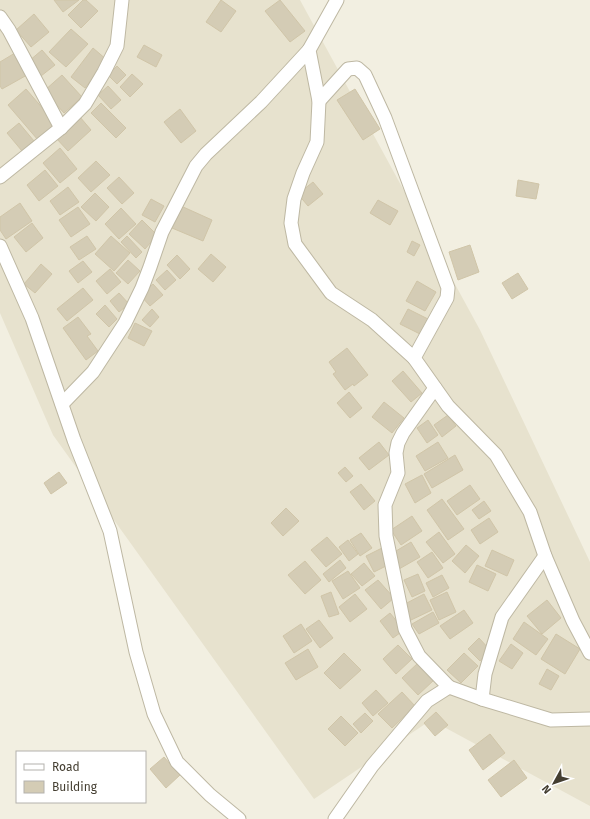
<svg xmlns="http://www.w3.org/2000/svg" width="590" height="819" viewBox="0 0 590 819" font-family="'Fira Sans',sans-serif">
  <rect width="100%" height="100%" fill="#f2efe1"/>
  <path fill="#e7e2ce" d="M0 0H300L480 330 590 562V806L431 720 314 799 53 435 0 313Z"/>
  <g fill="#d4ccb5" stroke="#d0c5a8">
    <path d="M54 0H79L63 12Z"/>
    <path d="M83 0H86L98 11 81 28 68 15Z"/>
    <path d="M221 0 236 11 221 32 206 22Z"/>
    <path d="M280 0 305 31 290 42 265 11Z"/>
    <path d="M34 14 49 32 31 47 16 30Z"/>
    <path d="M71 29 88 44 66 67 49 52Z"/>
    <path d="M144 45 162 55 156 67 137 57Z"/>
    <path d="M93 48 107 60 85 88 71 77Z"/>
    <path d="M42 50 55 65 41 76 29 61Z"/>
    <path d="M15 53 27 75 2 89 0 86V62Z"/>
    <path d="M117 66 126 75 117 84 108 75Z"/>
    <path d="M132 74 143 84 130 97 120 87Z"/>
    <path d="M62 75 82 97 64 113 44 91Z"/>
    <path d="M108 86 121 100 111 109 98 95Z"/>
    <path d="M26 89 57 125 38 140 8 105Z"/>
    <path d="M355 89 380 129 363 140 337 100Z"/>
    <path d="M101 103 126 128 116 138 91 113Z"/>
    <path d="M180 109 196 131 181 143 164 122Z"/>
    <path d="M80 117 91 130 68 151 56 138Z"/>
    <path d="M19 123 34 141 22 151 7 133Z"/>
    <path d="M60 148 77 169 60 183 43 163Z"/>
    <path d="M96 161 110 175 91 192 78 178Z"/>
    <path d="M45 170 58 186 39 201 27 185Z"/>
    <path d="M119 177 134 193 122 204 107 188Z"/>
    <path d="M518 180 539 184 536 199 516 196Z"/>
    <path d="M313 182 323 194 308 206 298 194Z"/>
    <path d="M68 187 79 202 60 215 50 201Z"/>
    <path d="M95 193 109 207 96 221 81 207Z"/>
    <path d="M151 199 164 206 155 222 142 215Z"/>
    <path d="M378 200 398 211 390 225 370 213Z"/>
    <path d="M20 203 32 221 6 239 0 230V217Z"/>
    <path d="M181 206 212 220 203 241 172 228Z"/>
    <path d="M78 207 90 224 71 237 59 220Z"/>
    <path d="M121 208 136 224 119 239 105 224Z"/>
    <path d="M142 220 157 235 145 249 129 234Z"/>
    <path d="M32 223 43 238 26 252 14 237Z"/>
    <path d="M87 236 96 249 79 260 70 247Z"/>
    <path d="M111 236 130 253 114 271 95 254Z"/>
    <path d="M127 236 142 252 136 258 121 242Z"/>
    <path d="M412 241 420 245 414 256 407 252Z"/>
    <path d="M470 245 479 272 458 280 449 252Z"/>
    <path d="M211 254 226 267 213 282 198 269Z"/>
    <path d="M177 255 190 269 180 279 167 265Z"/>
    <path d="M128 260 140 271 128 284 116 273Z"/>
    <path d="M83 261 92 272 78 283 69 271Z"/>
    <path d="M41 264 52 274 35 293 24 284Z"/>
    <path d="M110 269 121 282 107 294 96 281Z"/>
    <path d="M167 270 176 280 165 290 156 280Z"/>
    <path d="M518 273 528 289 512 299 502 283Z"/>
    <path d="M417 281 436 292 425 311 406 301Z"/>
    <path d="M153 284 163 295 150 306 140 295Z"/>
    <path d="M83 288 93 300 67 321 57 309Z"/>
    <path d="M119 293 129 304 119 312 110 301Z"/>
    <path d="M105 305 117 319 109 327 96 314Z"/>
    <path d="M152 309 159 317 150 327 142 320Z"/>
    <path d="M408 309 430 320 422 335 400 324Z"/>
    <path d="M78 317 91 334 87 336 98 351 86 360 63 328Z"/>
    <path d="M135 323 152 331 144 346 128 338Z"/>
    <path d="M347 348 368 375 354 386 353 384 345 390 333 374 336 372 329 362Z"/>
    <path d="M403 371 422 393 411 402 392 381Z"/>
    <path d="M349 392 362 408 350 418 337 403Z"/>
    <path d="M384 402 404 418 392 433 372 417Z"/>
    <path d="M448 415 456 426 442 437 434 425Z"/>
    <path d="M428 420 438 435 427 443 417 428Z"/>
    <path d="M379 442 389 455 369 470 359 458Z"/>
    <path d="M438 442 448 458 425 471 416 456Z"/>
    <path d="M455 455 463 470 432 488 424 474Z"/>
    <path d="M345 467 353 476 346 482 338 473Z"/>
    <path d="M59 472 67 483 51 494 44 483Z"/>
    <path d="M422 475 431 493 415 503 405 484Z"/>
    <path d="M361 484 375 501 364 510 350 492Z"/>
    <path d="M470 485 480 499 457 515 447 501Z"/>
    <path d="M442 499 464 529 448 540 427 510Z"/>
    <path d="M484 501 491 511 479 519 472 510Z"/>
    <path d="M286 508 299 521 283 536 271 523Z"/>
    <path d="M412 516 422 531 401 545 391 530Z"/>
    <path d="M489 518 498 532 480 544 471 530Z"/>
    <path d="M439 532 455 554 443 563 426 542Z"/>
    <path d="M361 533 372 548 360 556 350 540Z"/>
    <path d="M327 537 342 554 326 567 311 550Z"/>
    <path d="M348 540 358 554 349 561 339 547Z"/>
    <path d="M411 542 420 557 399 569 391 554Z"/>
    <path d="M466 545 479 556 465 573 452 561Z"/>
    <path d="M382 548 390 564 374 572 366 556Z"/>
    <path d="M492 550 514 560 507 576 485 566Z"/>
    <path d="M432 552 443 568 428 578 417 562Z"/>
    <path d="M340 560 346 568 329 582 323 574Z"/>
    <path d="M305 561 321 580 305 594 288 575Z"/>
    <path d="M364 563 375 576 362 586 351 574Z"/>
    <path d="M477 565 496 574 488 591 469 582Z"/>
    <path d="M348 571 360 588 343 599 332 581Z"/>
    <path d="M418 574 425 591 412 597 404 580Z"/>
    <path d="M442 575 449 588 433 597 426 583Z"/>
    <path d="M378 580 394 598 381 609 365 590Z"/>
    <path d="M331 592 339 614 329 617 321 596Z"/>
    <path d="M447 592 456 612 439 620 430 600Z"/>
    <path d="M355 594 367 609 350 622 339 607Z"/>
    <path d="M424 594 432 610 411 620 403 605Z"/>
    <path d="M547 600 561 618 542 634 527 616Z"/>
    <path d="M464 610 473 623 450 639 440 626Z"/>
    <path d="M433 612 439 623 419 634 412 624Z"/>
    <path d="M390 613 404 630 393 638 380 621Z"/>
    <path d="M319 620 333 638 320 648 306 629Z"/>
    <path d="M524 622 548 639 536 655 513 639Z"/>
    <path d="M301 624 312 641 294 653 283 636Z"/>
    <path d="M556 634 580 649 565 674 541 659Z"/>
    <path d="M479 638 490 650 480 661 468 649Z"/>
    <path d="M511 644 523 653 512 669 499 661Z"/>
    <path d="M398 645 412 659 396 674 383 659Z"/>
    <path d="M308 649 318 667 296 680 285 663Z"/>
    <path d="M344 653 361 670 340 689 324 673Z"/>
    <path d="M464 653 478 666 461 683 447 670Z"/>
    <path d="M418 663 434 680 418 695 402 678Z"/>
    <path d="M547 669 559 676 551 690 539 684Z"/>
    <path d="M376 690 388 703 373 716 362 703Z"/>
    <path d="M402 692 415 706 392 728 378 714Z"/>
    <path d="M436 712 448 725 435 736 424 723Z"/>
    <path d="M365 713 373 721 361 733 353 724Z"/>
    <path d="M341 716 358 733 345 746 328 729Z"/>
    <path d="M490 734 505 753 483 770 469 750Z"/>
    <path d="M164 757 180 775 166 788 150 769Z"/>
    <path d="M514 760 527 778 501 797 488 780Z"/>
  </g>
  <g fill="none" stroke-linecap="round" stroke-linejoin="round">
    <g stroke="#beb8a3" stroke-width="15">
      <g id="street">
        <path d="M337 0 309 50 319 101 317 142 303 173 294 199 291 223 295 244 331 293 372 320 414 358 448 406 496 455 530 512 545 556 573 621 590 653"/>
        <path d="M0 17 9 30 61 128"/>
        <path d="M319 101 348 69 357 68 365 75 385 118 448 288 447 298 414 358"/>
        <path d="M0 177 61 128 85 104 104 72 117 46 122 0"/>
        <path d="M0 246 32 318 74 440 110 531 136 652 154 714 177 762 210 795 239 819"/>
        <path d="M435 388 403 433 398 443 396 453 398 473 385 505 386 536 405 629 419 656 449 687"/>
        <path d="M62 404 93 372 125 323 142 288 150 267 162 232 196 166 206 154 261 102 309 50"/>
        <path d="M482 699 485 674 502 617 545 556"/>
        <path d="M335 819 372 766 427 701 449 687 482 699 551 720 590 719"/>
      </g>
    </g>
    <use href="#street" stroke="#fff" stroke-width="13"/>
  </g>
  <rect x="16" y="751" width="130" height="52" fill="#ffffff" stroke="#b4b2ad"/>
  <rect x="24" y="764" width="20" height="6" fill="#ffffff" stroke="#b4b2ad"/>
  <text x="52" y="771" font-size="12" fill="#443e31">Road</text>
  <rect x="24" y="781" width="20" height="12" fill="#d4ccb5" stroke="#b4b2ad"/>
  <text x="52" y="791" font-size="12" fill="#443e31">Building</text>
  <g transform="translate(554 783) rotate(230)" stroke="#ffffff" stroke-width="3" paint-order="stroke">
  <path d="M0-3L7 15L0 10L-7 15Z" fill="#443e31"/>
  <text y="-6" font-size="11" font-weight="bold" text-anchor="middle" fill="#443e31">N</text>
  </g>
</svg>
